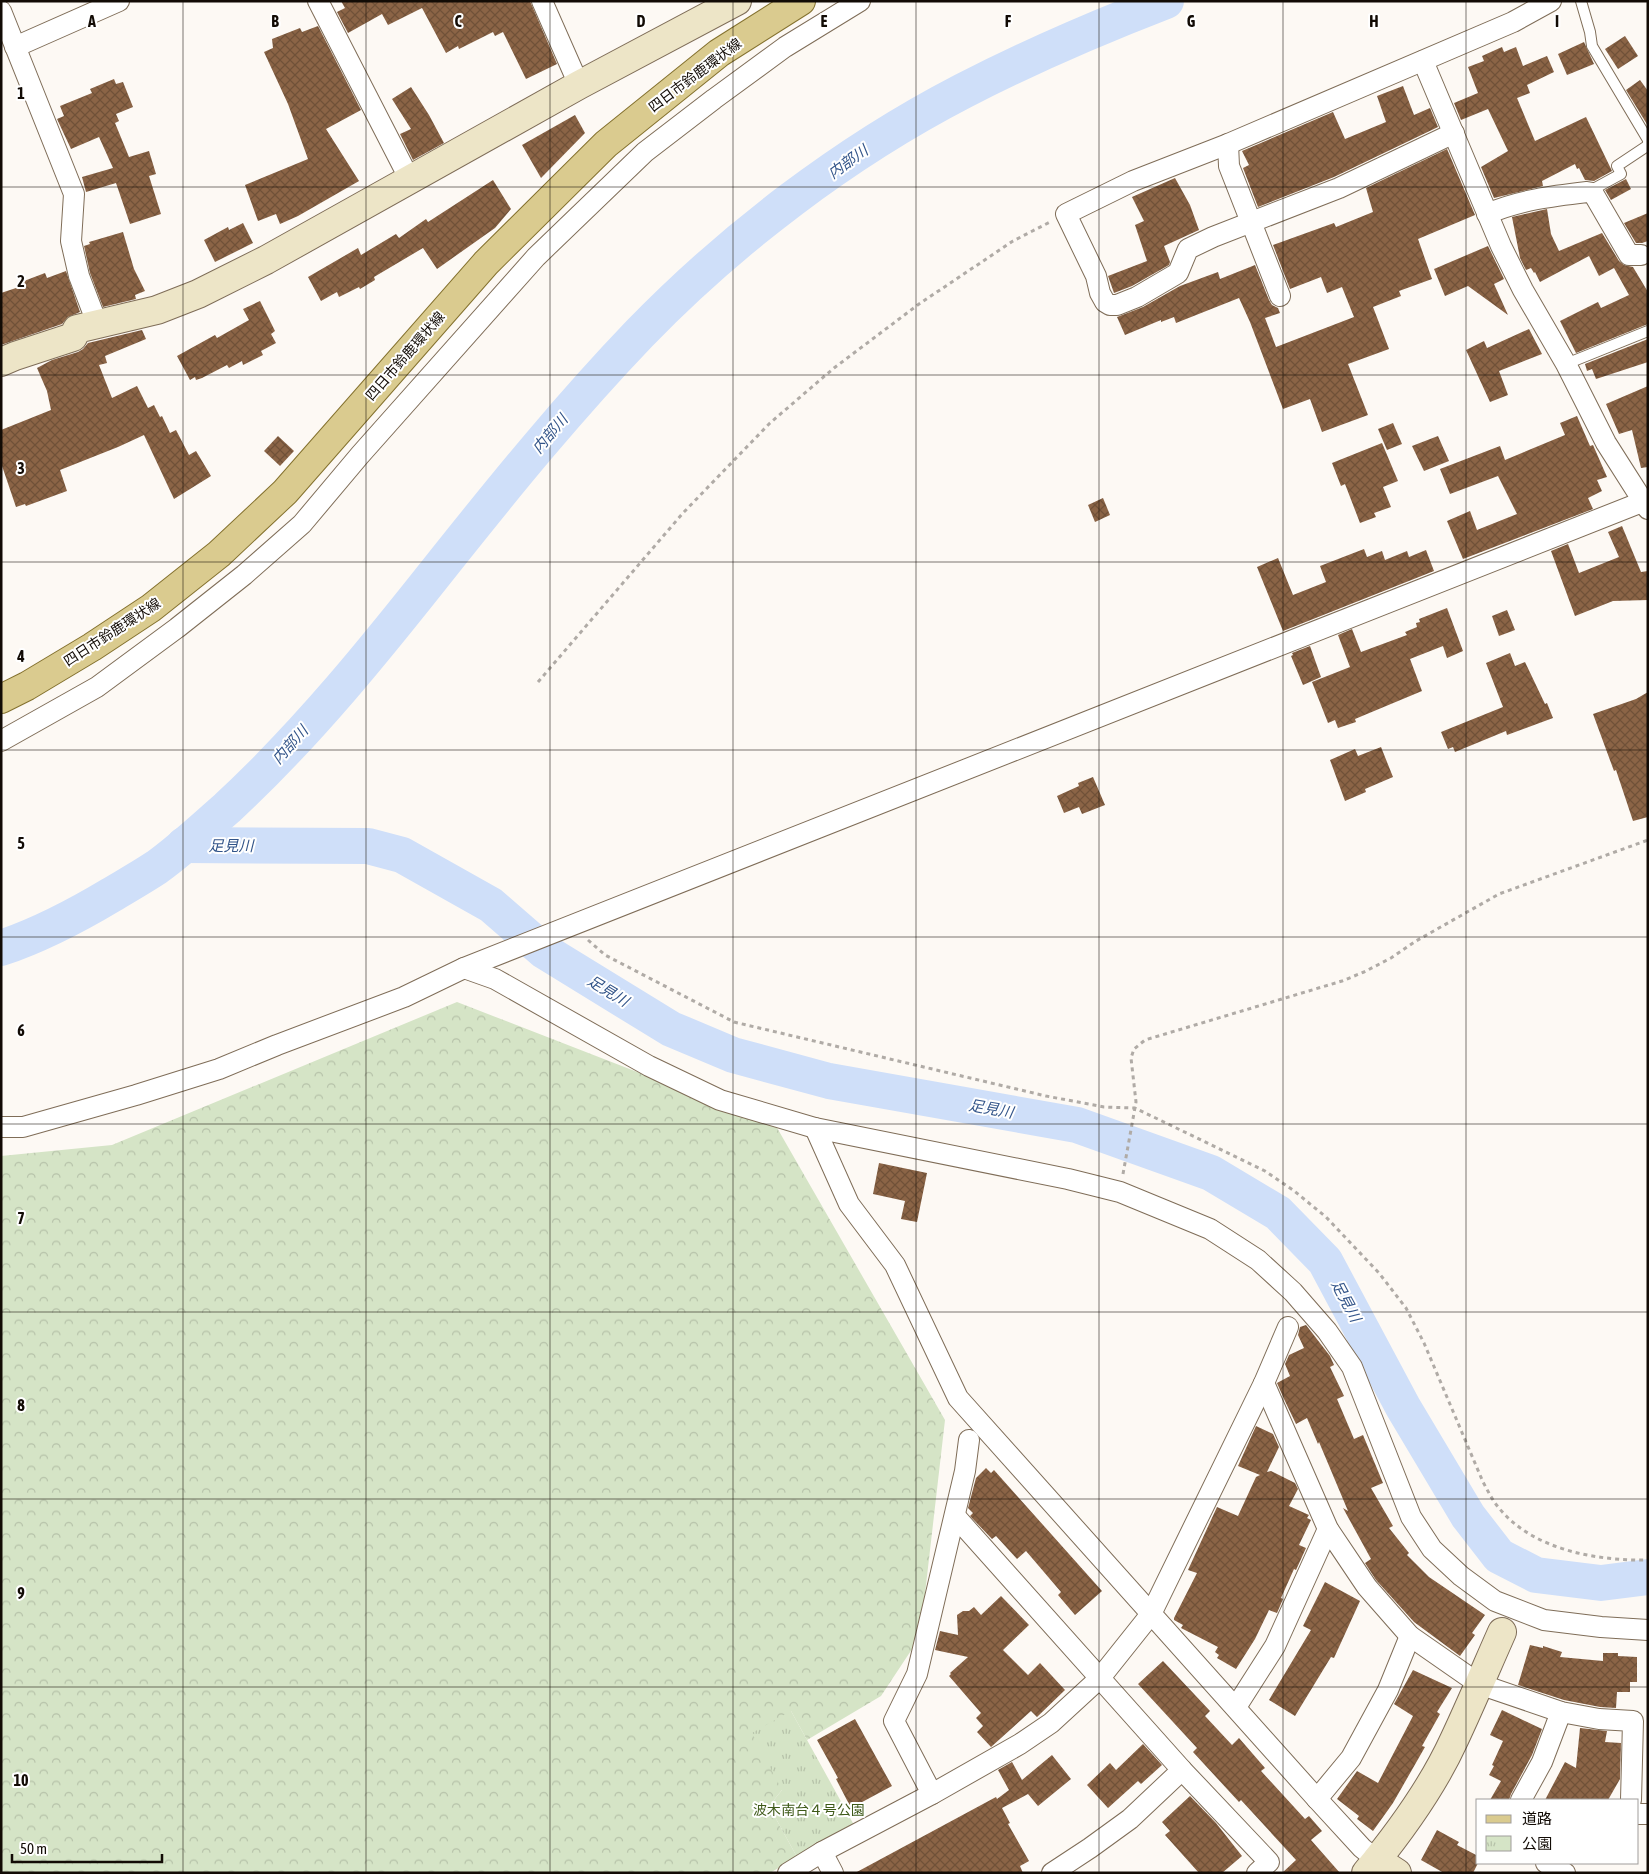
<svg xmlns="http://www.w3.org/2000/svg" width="1649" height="1874" viewBox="0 0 1649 1874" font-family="'Asap Condensed','Noto Sans JP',sans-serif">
  <defs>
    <pattern id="forest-crowns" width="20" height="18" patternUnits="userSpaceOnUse" patternTransform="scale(1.25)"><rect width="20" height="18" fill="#d5e4c6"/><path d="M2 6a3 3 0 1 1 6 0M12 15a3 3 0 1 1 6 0" fill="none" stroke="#b6c2a9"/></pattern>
    <pattern id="park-tufts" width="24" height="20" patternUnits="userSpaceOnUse" patternTransform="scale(1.25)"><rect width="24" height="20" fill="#d5e4c6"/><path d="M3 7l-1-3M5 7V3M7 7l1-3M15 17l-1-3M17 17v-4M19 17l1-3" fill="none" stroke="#b6c2a9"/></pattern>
    <pattern id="building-cross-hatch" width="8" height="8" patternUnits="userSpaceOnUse" patternTransform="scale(1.25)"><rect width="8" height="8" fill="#8b6446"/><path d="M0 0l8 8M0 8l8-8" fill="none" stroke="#705138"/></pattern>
  </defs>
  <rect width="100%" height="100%" fill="#fdf9f4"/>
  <path fill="url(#forest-crowns)" d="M457 1002 776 1126 945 1420 920 1637 881 1696 807 1740 791 1711 782 1790 769 1806 797 1857 770 1873H1V1156L112 1145Z"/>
  <path fill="url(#park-tufts)" d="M791 1711 854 1825 797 1857 769 1806 782 1790 752 1733Z"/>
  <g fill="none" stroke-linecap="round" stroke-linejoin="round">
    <g stroke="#cfdff9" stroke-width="36">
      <path d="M184 845 368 846 402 855 491 905 544 951 671 1029 733 1055 829 1081 1077 1125 1211 1173 1278 1213 1325 1261 1403 1407 1468 1516 1499 1556 1536 1575 1601 1583 1648 1577"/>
      <path d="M1 948C40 935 76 916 111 895 126 886 142 877 157 867 182 849 204 828 227 808 308 733 377 647 445 561 507 483 570 406 639 334 731 239 845 152 963 91 1029 57 1096 28 1166 1"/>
    </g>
  </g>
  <g fill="url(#building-cross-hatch)">
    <path d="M341 1H530L557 64 526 79 503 32 495 36 493 32 459 49 458 46 446 53 422 8 388 25 382 14 348 33 337 12 345 8Z"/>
    <path d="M318 26 361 110 326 129 359 181 298 216 280 224 276 214 258 221 245 185 308 159 288 104 264 52 273 48 272 39 300 28 302 32Z"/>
    <path d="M1625 36 1638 56 1618 69 1605 49Z"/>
    <path d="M1584 42 1594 64 1567 75 1558 54Z"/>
    <path d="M1502 47 1504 52 1516 47 1523 66 1547 56 1554 72 1527 85 1530 93 1517 98 1535 141 1586 117 1612 171 1594 181 1585 180 1579 168 1577 169 1575 164 1542 181 1543 186 1494 198 1481 167 1508 151 1488 109 1461 120 1454 103 1478 93 1468 67 1484 61 1482 56Z"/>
    <path d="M114 79 116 84 123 82 133 107 116 114 119 121 115 123 129 157 149 151 156 174 149 176 161 214 130 224 116 183 86 192 82 177 113 168 99 137 71 149 57 119 64 116 60 106 92 93 90 89Z"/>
    <path d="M1640 80 1648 91V126L1626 90Z"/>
    <path d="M1403 86 1414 115 1430 108 1438 127 1334 177 1258 207 1243 168 1249 165 1242 151 1333 112 1345 139 1386 122 1377 96Z"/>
    <path d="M411 87 429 115 444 143 413 160 400 134 411 129 392 99Z"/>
    <path d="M575 115 585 133 541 178 522 145Z"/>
    <path d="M1447 149 1475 215 1418 239 1432 279 1399 291 1401 296 1373 307 1389 349 1348 364 1368 415 1322 432 1310 399 1283 409 1250 322 1239 298 1176 323 1174 317 1161 322V320L1125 335 1117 317 1143 307 1180 286 1218 272 1220 279 1255 265 1269 300 1272 305 1278 308 1280 313 1265 318 1276 347 1354 317 1342 287 1327 293 1321 277 1290 289 1273 245 1334 223 1336 227 1373 212 1366 188Z"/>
    <path d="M1175 178 1190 205 1199 230 1164 246 1170 262 1169 265 1132 286 1114 293 1108 276 1147 261 1135 225 1144 221 1132 197Z"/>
    <path d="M1626 179 1631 189 1611 200 1605 190Z"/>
    <path d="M493 180 511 209 495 228 437 269 423 248 374 277 375 280 360 289 359 287 339 297 337 292 321 301 308 277 358 248 361 255 396 234 399 238 426 219 428 222Z"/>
    <path d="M1547 209 1551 234 1559 251 1602 233 1619 261 1624 265 1633 267 1648 292V324L1576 353 1560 321 1598 302 1601 308 1629 295 1614 268 1599 276 1589 256 1540 282 1535 272 1534 273 1531 268 1526 270 1520 258 1512 217Z"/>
    <path d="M1648 213V241L1642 243H1636L1624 223Z"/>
    <path d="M243 223 253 243 215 262 204 240 228 227 229 230Z"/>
    <path d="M123 232 134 269 145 291 135 295 136 299 103 307 90 273 84 246 90 244 89 242Z"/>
    <path d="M1488 246 1504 279 1494 284 1508 315 1468 286 1445 296 1434 269Z"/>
    <path d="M66 271 80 312 68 317 62 324 1 345V293L25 285 24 281 45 273 47 278Z"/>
    <path d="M260 301 275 331 271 334 276 343 261 351 263 355 243 365 242 361 229 368 227 365 202 378 196 380 195 377 190 380 177 356 215 335 217 338 249 320 243 309Z"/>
    <path d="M1529 329 1542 354 1499 371 1508 395 1490 402 1466 350 1484 341 1487 348Z"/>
    <path d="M142 330 146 339 105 356 107 363 99 365 112 398 137 386 148 408 154 405 160 417 162 416 170 433 176 430 189 455 196 451 211 476 174 499 144 435 118 447 60 470 67 491 26 506 25 504 16 507 1 463V430L51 410 47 391 37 368 52 360 78 352 83 349 88 343Z"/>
    <path d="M1648 339V362L1596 379 1592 369 1587 371 1585 364Z"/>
    <path d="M1648 386V467L1641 468 1632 430 1619 434 1606 404Z"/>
    <path d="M1577 416 1590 446 1593 445 1607 477 1597 480 1602 491 1588 498 1593 509 1463 559 1447 521 1470 511 1477 530 1517 514 1498 476 1450 494 1440 469 1500 446 1505 460 1565 435 1560 423Z"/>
    <path d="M1393 423 1402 444 1387 450 1378 429Z"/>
    <path d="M278 436 294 451 280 466 264 451Z"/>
    <path d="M1438 436 1449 461 1424 471 1412 446Z"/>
    <path d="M1382 443 1398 481 1383 487 1391 507 1374 513 1376 517 1360 523 1345 484 1341 486 1332 463Z"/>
    <path d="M1103 498 1110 515 1095 522 1088 505Z"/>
    <path d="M1622 526 1641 572 1648 571V600L1613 601 1575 616 1551 551 1568 544 1579 573 1619 557 1608 532Z"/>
    <path d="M1364 549 1367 557 1382 551 1385 560 1407 551 1409 557 1426 550 1434 571 1283 631 1257 567 1278 558 1293 595 1326 582 1320 566Z"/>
    <path d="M1447 608 1463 651 1447 658 1443 646 1410 659 1422 691 1355 719 1356 722 1338 728 1335 720 1328 723 1312 682 1350 667 1338 635 1352 629 1361 652 1407 635 1405 632 1417 627 1416 623 1420 622 1419 619Z"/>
    <path d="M1507 610 1515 630 1499 636 1492 616Z"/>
    <path d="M1310 646 1321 677 1303 685 1291 656 1293 655 1292 653Z"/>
    <path d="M1510 653 1515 666 1525 662 1545 704 1547 703 1553 718 1507 735 1506 731 1455 752 1453 747 1448 749 1441 732 1503 707 1486 663Z"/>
    <path d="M1648 692V817L1633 821 1616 770 1614 771 1593 714 1636 699Z"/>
    <path d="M1381 747 1393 777 1365 789 1366 792 1345 801 1330 760 1355 749 1358 756Z"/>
    <path d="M1093 777 1105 805 1082 814 1079 807 1064 813 1057 796 1079 786 1078 783Z"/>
    <path d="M879 1163 927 1173 917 1222 901 1219 905 1201 873 1194Z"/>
    <path d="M1306 1325 1330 1356 1334 1365 1330 1367 1344 1396 1337 1399 1354 1439 1363 1435 1383 1483 1371 1488 1393 1526 1389 1528 1409 1553 1407 1555 1429 1577 1485 1615 1472 1633 1475 1635 1460 1656 1414 1622 1376 1580 1365 1563 1371 1559 1343 1508 1348 1511 1319 1442 1318 1444 1307 1418 1296 1424 1284 1399 1277 1383 1290 1376 1285 1364 1289 1355 1304 1348 1298 1335 1300 1327Z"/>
    <path d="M1256 1426 1273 1434 1279 1447 1267 1472 1271 1471 1295 1483 1298 1489 1289 1506 1309 1515 1307 1518 1311 1520 1299 1545 1306 1548 1296 1570 1294 1569 1281 1598 1283 1599 1277 1613 1269 1610 1255 1639 1236 1669 1217 1658 1219 1655 1215 1652 1218 1647 1181 1628 1183 1625 1174 1620V1618L1197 1573 1188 1570 1217 1507 1238 1516 1256 1477 1260 1475 1238 1466Z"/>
    <path d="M986 1468 991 1473 994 1470 1102 1591 1075 1615 1058 1595 1061 1592 1026 1551 1017 1559 996 1536 992 1539 970 1516 973 1513 968 1508 976 1478Z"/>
    <path d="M1325 1582 1360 1601 1334 1658 1331 1657 1295 1716 1269 1700 1311 1630 1303 1626Z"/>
    <path d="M1001 1596 1029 1625 1003 1650 1028 1675 1040 1663 1065 1690 1037 1717 1031 1711 991 1747 977 1732 983 1726 976 1718 981 1713 949 1676 951 1674 950 1673 968 1657 935 1650 940 1631 958 1635 957 1615 963 1611H969L974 1607 981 1615Z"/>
    <path d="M1530 1645 1543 1648V1646L1562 1652 1560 1657 1603 1661V1653H1618V1656L1637 1657V1682H1630V1692H1617L1616 1708 1600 1707 1564 1700 1518 1685Z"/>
    <path d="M1163 1661 1210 1711 1205 1716 1232 1745 1239 1738 1265 1768 1261 1771 1305 1819 1309 1816 1322 1831 1311 1840 1340 1873H1282L1296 1860 1241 1800 1239 1802 1193 1752 1197 1748 1138 1684Z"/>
    <path d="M1413 1670 1452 1688 1437 1712 1440 1714 1422 1746 1425 1747 1393 1803 1373 1831 1357 1819 1359 1816 1337 1799 1357 1771 1378 1783 1413 1716 1394 1704Z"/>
    <path d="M1502 1710 1542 1729 1532 1755 1511 1794 1509 1800H1490L1501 1781 1489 1775 1494 1766 1492 1765 1503 1741 1490 1735Z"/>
    <path d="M855 1719 892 1786 851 1808 836 1779 838 1778 817 1740Z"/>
    <path d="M1580 1728 1607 1731 1605 1742 1621 1743 1620 1779 1608 1800H1545L1565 1762 1576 1768Z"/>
    <path d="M1143 1744 1162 1765 1141 1784 1138 1781 1108 1808 1087 1785 1110 1763 1116 1770Z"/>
    <path d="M1052 1755 1071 1779 1038 1806 1028 1794 1002 1808 1010 1823 1008 1824 1029 1861 1020 1866 1023 1873H855L996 1797 997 1799 1009 1790 998 1770 1012 1762 1022 1780Z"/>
    <path d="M1190 1796 1216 1823 1242 1856 1222 1873H1199L1165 1835 1170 1831 1162 1822Z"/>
    <path d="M1437 1830 1459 1842 1457 1845 1478 1856V1863L1473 1873H1444L1421 1860Z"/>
  </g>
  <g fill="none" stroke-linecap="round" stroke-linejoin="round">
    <g stroke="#7f6d58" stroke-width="12">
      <g id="lane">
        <path d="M1581 1 1590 32 1592 46 1648 140"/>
        <path d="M1588 192 1621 174 1617 166 1647 146 1648 143"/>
        <path d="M1566 364 1648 331"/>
      </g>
    </g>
    <g stroke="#7f6d58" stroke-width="22">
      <g id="street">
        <path d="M318 1 410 180"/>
        <path d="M542 1 579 85"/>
        <path d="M1 11 74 194 71 241 79 276 97 323"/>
        <path d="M15 47 119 1"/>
        <path d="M1423 61 1501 246 1523 290 1566 364 1606 443 1648 509"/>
        <path d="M1454 133 1339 188 1213 237 1188 249 1178 273 1137 297 1117 305H1110L1105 302 1100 293 1096 276 1066 214 1133 181 1228 144 1513 22 1551 1"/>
        <path d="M1228 144 1229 166 1280 296"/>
        <path d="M1487 214C1519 200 1553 196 1587 192L1593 193 1629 255H1641"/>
        <path d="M1 741 97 687 177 628 244 575 302 524 360 455 536 257 645 152 714 99 785 47 860 1"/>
        <path d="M464 968 495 979 649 1066 720 1100 815 1128 1068 1179 1120 1192 1210 1229 1258 1260 1293 1292 1327 1331 1352 1367 1411 1517 1432 1549 1461 1576 1495 1601 1544 1620 1601 1627 1648 1630"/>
        <path d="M1 1127H23L136 1095 219 1069 277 1045 404 997 464 968 1642 502"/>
        <path d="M815 1128 849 1204 895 1265 958 1398 1317 1799 1362 1848 1377 1860"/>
        <path d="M1264 1383 1328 1529 1367 1587 1410 1636 1479 1684 1561 1712 1599 1719 1633 1721 1631 1800"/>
        <path d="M955 1516 1182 1770 1269 1862 1257 1873"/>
        <path d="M1236 1707 1275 1646 1328 1529"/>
        <path d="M932 1794 894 1721 917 1674 965 1471 969 1440"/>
        <path d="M1317 1799 1351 1758 1388 1690 1410 1636"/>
        <path d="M1521 1800 1542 1762 1561 1712"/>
        <path d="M1638 1814H1648"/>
        <path d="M822 1852 833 1873"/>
        <path d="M1546 1863 1565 1873"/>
        <path d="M788 1873 822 1852 932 1794 1020 1744 1051 1723 1100 1678 1151 1614 1264 1383 1288 1327"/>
        <path d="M1052 1873 1090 1848 1130 1819 1182 1770"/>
      </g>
    </g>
    <g stroke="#7f6d58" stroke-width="30">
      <g id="secondary">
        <path d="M1 362 15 356 73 337 77 329 157 310 198 294 266 260 579 85 737 1"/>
        <path d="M1377 1860 1397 1873"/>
        <path d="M1366 1873C1400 1832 1432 1788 1454 1740 1471 1704 1486 1668 1502 1632"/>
      </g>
    </g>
    <g stroke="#84712e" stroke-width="30">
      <path id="primary" d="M1 699 27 686 92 647 151 608 219 554 285 492 486 263 606 144 719 53 801 1"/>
    </g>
    <g stroke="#b0aba6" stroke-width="3" stroke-dasharray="4 4" stroke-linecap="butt">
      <path d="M538 682 683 513 770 423 834 368 919 304 1013 241 1050 222"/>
      <path d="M588 940 605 955 734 1022 1046 1096 1104 1107 1135 1108 1265 1171 1293 1190 1326 1217 1379 1273 1406 1308 1424 1343 1483 1482C1488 1491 1492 1500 1499 1508 1533 1550 1597 1561 1648 1560"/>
      <path d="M1123 1174 1136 1102 1131 1058 1134 1049 1145 1040 1342 981 1364 972 1391 958 1416 941 1499 894 1648 840"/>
    </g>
    <use href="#lane" stroke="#fff" stroke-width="10"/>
    <use href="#street" stroke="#fff" stroke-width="20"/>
    <use href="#secondary" stroke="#ede5c7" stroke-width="28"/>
    <use href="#primary" stroke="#dacb8f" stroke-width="28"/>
  </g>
  <path fill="none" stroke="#120b05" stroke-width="1" stroke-opacity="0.55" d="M183 1V1873M366 1V1873M550 1V1873M733 1V1873M916 1V1873M1099 1V1873M1283 1V1873M1466 1V1873M1 187H1648M1 375H1648M1 562H1648M1 750H1648M1 937H1648M1 1124H1648M1 1312H1648M1 1499H1648M1 1687H1648"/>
  <g text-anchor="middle" stroke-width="4" stroke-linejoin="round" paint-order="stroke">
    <g font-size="14" fill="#120b05" stroke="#fff">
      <text transform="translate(695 75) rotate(-37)" y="5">四日市鈴鹿環状線</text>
      <text transform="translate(405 356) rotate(-49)" y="5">四日市鈴鹿環状線</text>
      <text transform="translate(112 632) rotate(-33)" y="5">四日市鈴鹿環状線</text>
    </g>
    <g font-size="14" fill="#3e5918" stroke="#fff">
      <text x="809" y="1815">波木南台４号公園</text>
    </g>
    <g font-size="15" font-style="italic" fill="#325489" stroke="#fff">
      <text transform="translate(848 162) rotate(-36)" y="5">内部川</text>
      <text transform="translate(550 434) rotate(-50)" y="5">内部川</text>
      <text transform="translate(290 745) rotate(-48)" y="5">内部川</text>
      <text x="231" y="851">足見川</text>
      <text transform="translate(608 991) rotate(31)" y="5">足見川</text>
      <text transform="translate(991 1109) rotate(10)" y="5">足見川</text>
      <text transform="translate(1346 1301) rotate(62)" y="5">足見川</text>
    </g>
  </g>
  <g font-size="16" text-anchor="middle" font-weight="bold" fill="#120b05" stroke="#fff" stroke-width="4" stroke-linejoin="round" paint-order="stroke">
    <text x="92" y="27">A</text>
    <text x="275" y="27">B</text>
    <text x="458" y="27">C</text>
    <text x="641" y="27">D</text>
    <text x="824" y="27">E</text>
    <text x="1008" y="27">F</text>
    <text x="1191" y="27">G</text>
    <text x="1374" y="27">H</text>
    <text x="1557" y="27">I</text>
    <text x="21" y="99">1</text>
    <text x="21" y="287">2</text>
    <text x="21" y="474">3</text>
    <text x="21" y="662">4</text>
    <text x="21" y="849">5</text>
    <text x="21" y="1036">6</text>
    <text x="21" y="1224">7</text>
    <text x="21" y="1411">8</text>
    <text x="21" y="1599">9</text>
    <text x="21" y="1786">10</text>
  </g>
  <rect width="1649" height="1874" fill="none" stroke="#120b05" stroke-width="5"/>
  <rect x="1476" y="1799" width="162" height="65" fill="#ffffff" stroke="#a09d9b"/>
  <rect x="1486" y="1815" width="25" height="8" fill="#dacb8f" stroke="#a09d9b"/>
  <text x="1522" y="1824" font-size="15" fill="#120b05">道路</text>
  <rect x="1486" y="1836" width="25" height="15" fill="url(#park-tufts)" stroke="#a09d9b"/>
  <text x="1522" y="1849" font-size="15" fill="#120b05">公園</text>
  <path d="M12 1854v8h150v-8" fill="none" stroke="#120b05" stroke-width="2.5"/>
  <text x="20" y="1854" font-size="15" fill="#120b05" stroke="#ffffff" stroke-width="4" paint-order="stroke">50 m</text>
</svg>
